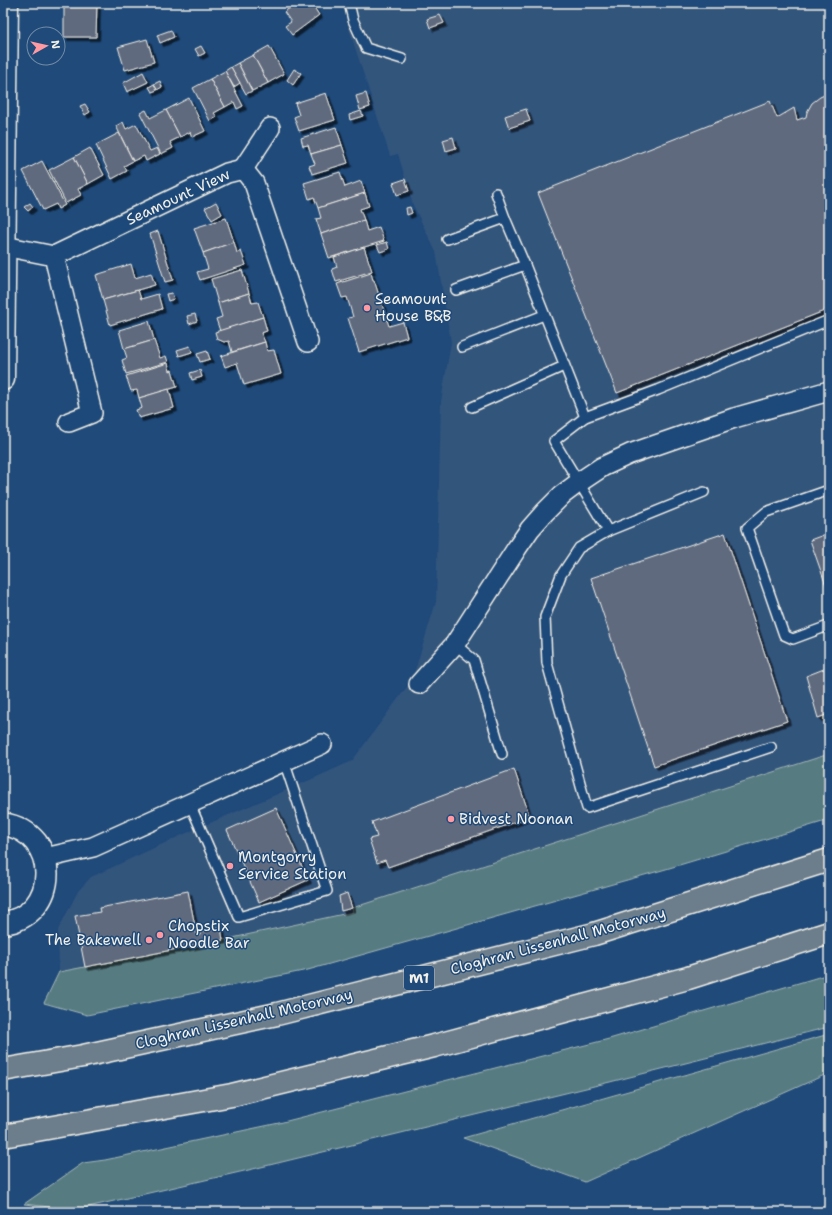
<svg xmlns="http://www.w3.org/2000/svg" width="832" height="1215" viewBox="0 0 832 1215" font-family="'Shantell Sans',sans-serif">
  <defs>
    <filter id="shadow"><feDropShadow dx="3.5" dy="3.5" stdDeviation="0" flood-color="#0009"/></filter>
  </defs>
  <rect width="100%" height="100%" fill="#1f4a7a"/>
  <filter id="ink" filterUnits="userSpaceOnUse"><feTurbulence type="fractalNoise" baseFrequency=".025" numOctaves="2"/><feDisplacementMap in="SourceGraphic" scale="8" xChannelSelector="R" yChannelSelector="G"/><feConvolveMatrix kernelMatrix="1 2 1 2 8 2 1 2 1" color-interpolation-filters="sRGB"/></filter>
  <g filter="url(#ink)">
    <path fill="#32547c" d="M346 3H829V754L352 908 353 912 223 940 59 972 58 930 78 891 91 877 182 835 312 779 352 761 412 680 436 602 441 401 451 342 436 252 413 205 398 154 390 156 348 26Z"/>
    <g fill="#567c82" stroke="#a5b6b5">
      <path d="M829 754V820L666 869 308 970 87 1015 44 1003 59 972 223 940 353 912 352 908Z"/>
      <path d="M829 974V1027L586 1088 253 1169 75 1210 24 1204 83 1163 105 1160 279 1123 609 1039Z"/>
      <path d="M829 1034V1073L585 1182 463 1138Z"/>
    </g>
    <g fill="#5f6b7f" stroke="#f4f1e8" filter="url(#shadow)">
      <path d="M64 3H97L96 37H64Z"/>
      <path d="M297 3H311L319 15 292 35 285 26 291 22 284 12Z"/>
      <path d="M440 15 444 23 430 28 427 19Z"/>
      <path d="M171 30 174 37 160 43 157 35Z"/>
      <path d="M147 39 154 62 125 70 118 47Z"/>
      <path d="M201 46 205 53 199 56 195 49Z"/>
      <path d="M269 46 284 74 268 83 253 55Z"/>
      <path d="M253 55 268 83 252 91 238 63Z"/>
      <path d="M238 63 252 91 246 94 231 67Z"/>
      <path d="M231 67 240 83 234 87 225 71Z"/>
      <path d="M294 69 301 73 293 85 287 80Z"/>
      <path d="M225 71 243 106 237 109 234 102 225 107 210 79Z"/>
      <path d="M143 72 148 82 127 92 123 83Z"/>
      <path d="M210 79 225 107 214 113 217 117 210 121 193 88Z"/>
      <path d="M160 81 162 87 157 90 154 84Z"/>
      <path d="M154 84 157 90 152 92 149 87Z"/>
      <path d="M326 93 335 120 299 131 294 117 299 115 295 103Z"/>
      <path d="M366 93 370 107 360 110 356 96Z"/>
      <path d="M829 93V309L617 393 538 193 770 101 777 118 794 108 797 120 806 117 807 112 812 103 820 97Z"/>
      <path d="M189 98 205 131 192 137 190 132 180 137 166 110Z"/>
      <path d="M85 104 90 112 85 115 80 106Z"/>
      <path d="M526 109 530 121 509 128 505 116Z"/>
      <path d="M146 110 150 118 166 110 180 137 170 142 173 148 161 154 140 113Z"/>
      <path d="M361 111 363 116 350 120 349 115Z"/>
      <path d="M123 122 126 129 136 124 150 151 157 148 160 154 146 161 144 156 133 161 116 126Z"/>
      <path d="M336 127 342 145 311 154 308 145 303 146 301 138Z"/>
      <path d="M119 133 133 161 124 166 127 171 112 179 96 145Z"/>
      <path d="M453 137 456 148 446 151 443 140Z"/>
      <path d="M342 145 348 163 312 174 309 166 315 164 311 154Z"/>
      <path d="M90 148 104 175 88 184 74 157Z"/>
      <path d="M74 157 88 184 78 189 81 195 66 203 49 170Z"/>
      <path d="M42 161 65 205 58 209 56 204 43 210 23 171Z"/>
      <path d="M340 172 345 187 361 181 365 193 318 208 314 197 309 199 304 183Z"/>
      <path d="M405 179 409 191 397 195 393 183Z"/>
      <path d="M365 193 369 206 360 209 364 220 321 234 316 219 321 218 318 208Z"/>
      <path d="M216 202 222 214 212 220 205 208Z"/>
      <path d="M30 203 33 207 28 211 24 207Z"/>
      <path d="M410 207 412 213 407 215 406 208Z"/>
      <path d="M226 218 234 242 203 253 194 228Z"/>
      <path d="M364 220 367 231 379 227 384 241 329 258 321 234Z"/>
      <path d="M158 231 173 280 165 282 150 234Z"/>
      <path d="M234 242 237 253 241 251 246 265 200 280 197 272 208 269 203 253Z"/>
      <path d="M387 242 389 249 380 252 377 245Z"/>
      <path d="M364 247 372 271 336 282 332 269 337 267 334 257Z"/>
      <path d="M131 264 135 278 151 273 155 285 103 300 96 275Z"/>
      <path d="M242 270 249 293 218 303 211 279Z"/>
      <path d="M371 273 373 280H374L389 326 403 322 407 337 359 352 348 318 353 317 347 297 342 298 337 284Z"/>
      <path d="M138 290 141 299 158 294 162 309 110 325 103 300Z"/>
      <path d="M172 293 174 299 168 301 166 294Z"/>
      <path d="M249 293 252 303 258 302 263 317 220 331 216 319 222 317 218 303Z"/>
      <path d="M195 314 197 321 189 324 187 316Z"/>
      <path d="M263 317 267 331 261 333 265 342 232 352 229 341 224 342 217 339 215 332Z"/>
      <path d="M149 321 154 340 124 349 119 330Z"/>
      <path d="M154 340 160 358 166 356 168 362 126 374 122 360 127 358 124 349Z"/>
      <path d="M265 342 267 351 274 350 281 374 244 385 237 363 225 367 221 356Z"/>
      <path d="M190 346 192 352 179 356 177 350Z"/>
      <path d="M207 351 210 359 200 362 197 354Z"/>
      <path d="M168 363 170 371 172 370 177 387 139 398 137 390 131 391 126 376Z"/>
      <path d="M200 370 202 377 192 380 190 373Z"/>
      <path d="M169 389 174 408 139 418 136 410 142 408 139 398Z"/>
      <path d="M725 533 787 721 654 766 591 578Z"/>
      <path d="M829 533V594L810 540Z"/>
      <path d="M829 667V714L818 718 806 676Z"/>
      <path d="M514 769 530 817 388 867 385 860 377 863 369 839 377 837 372 822Z"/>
      <path d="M276 808 308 880 259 902 227 830Z"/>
      <path d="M188 891 197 936 200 935V932L221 928 223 940 85 967 75 916 100 912 99 908Z"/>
      <path d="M347 893 352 908 341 911 339 896Z"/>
    </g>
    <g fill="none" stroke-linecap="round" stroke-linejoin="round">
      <g stroke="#f4f1e8" stroke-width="12">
        <g id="lane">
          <path d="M349 3 353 20 366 48 402 59"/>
          <path d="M496 193 505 218 525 265 585 417"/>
          <path d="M447 239 505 218"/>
          <path d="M456 290 525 265"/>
          <path d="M462 347 544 315"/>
          <path d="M472 407 564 366"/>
          <path d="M704 492 608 531 579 548 561 575 545 617 547 663 587 808 771 747"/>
          <path d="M608 531 554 441 585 417 658 390 829 320"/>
          <path d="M828 626 793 639 784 635 747 528 766 512 829 490"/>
          <path d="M455 644 474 660 502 754"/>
          <path d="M190 804 239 917 327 891 284 761"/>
        </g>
      </g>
      <g stroke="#f4f1e8" stroke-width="22">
        <g id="street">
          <path d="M243 169 270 128"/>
          <path d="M4 246 54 256 227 173 243 169 254 183 308 342"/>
          <path d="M54 256 92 413 69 422"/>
          <path d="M419 684 455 644 517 548 530 529 545 512 562 495 578 483 602 467 630 454 734 418 829 391"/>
          <path d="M45 858 93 847 322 744"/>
        </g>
      </g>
      <g stroke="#f4f1e8" stroke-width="25">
        <g id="secondary">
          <path d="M3 379 7 3"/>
          <path d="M3 824C62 833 60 916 3 923"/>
        </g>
      </g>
      <g stroke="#f4f1e8" stroke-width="25">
        <g id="highway">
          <path d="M3 1070 83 1056 277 1014 594 934 829 860"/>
          <path d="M3 1136 232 1095 434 1046 688 978 829 933"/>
        </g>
      </g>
      <use href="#lane" stroke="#1f4a7a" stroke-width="9"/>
      <use href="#street" stroke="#1f4a7a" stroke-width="19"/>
      <use href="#secondary" stroke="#1f4a7a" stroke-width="22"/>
      <use href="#highway" stroke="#6c7d8b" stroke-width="22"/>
    </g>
  </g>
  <g fill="#ff9aa2" stroke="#1f4a7a" stroke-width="1.5">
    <circle cx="367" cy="308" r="4"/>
    <circle cx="451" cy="819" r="4"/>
    <circle cx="230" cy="866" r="4"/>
    <circle cx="160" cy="935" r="4"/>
    <circle cx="149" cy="940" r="4"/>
  </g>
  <g text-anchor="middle" stroke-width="3" stroke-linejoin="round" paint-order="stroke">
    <rect fill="#1f4a7a" stroke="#b4bfc7" stroke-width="1" x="404" y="966" width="30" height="24" rx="3"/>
    <g font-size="14" font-weight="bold" fill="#f4f1e8">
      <text x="419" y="983">M1</text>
    </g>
    <g font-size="15" fill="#f4f1e8" stroke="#1f4a7a">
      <text transform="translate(178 197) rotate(-25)" y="5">Seamount View</text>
      <text transform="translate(558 941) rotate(-15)" y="5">Cloghran Lissenhall Motorway</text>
      <text transform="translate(244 1019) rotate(-13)" y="5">Cloghran Lissenhall Motorway</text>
    </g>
    <g font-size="15" fill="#f4f1e8" stroke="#1f4a7a" text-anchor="start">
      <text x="375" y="304">Seamount<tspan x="375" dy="17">House B&amp;B</tspan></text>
      <text x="459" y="824">Bidvest Noonan</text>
      <text x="238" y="862">Montgorry<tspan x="238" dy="17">Service Station</tspan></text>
      <text x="168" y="931">Chopstix<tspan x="168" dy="17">Noodle Bar</tspan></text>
      <text x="141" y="945" text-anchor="end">The Bakewell</text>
    </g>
  </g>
  <rect width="832" height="1215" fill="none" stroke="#1f4a7a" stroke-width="16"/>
  <rect x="8" y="8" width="816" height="1199" fill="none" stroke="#f4f1e8" stroke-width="1.5" filter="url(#ink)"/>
  <g transform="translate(46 46) rotate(82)"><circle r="19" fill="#1f4a7a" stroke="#748da6"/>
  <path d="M0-3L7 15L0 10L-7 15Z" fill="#ff9aa2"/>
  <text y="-6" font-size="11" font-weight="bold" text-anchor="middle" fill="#f4f1e8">N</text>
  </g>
</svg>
